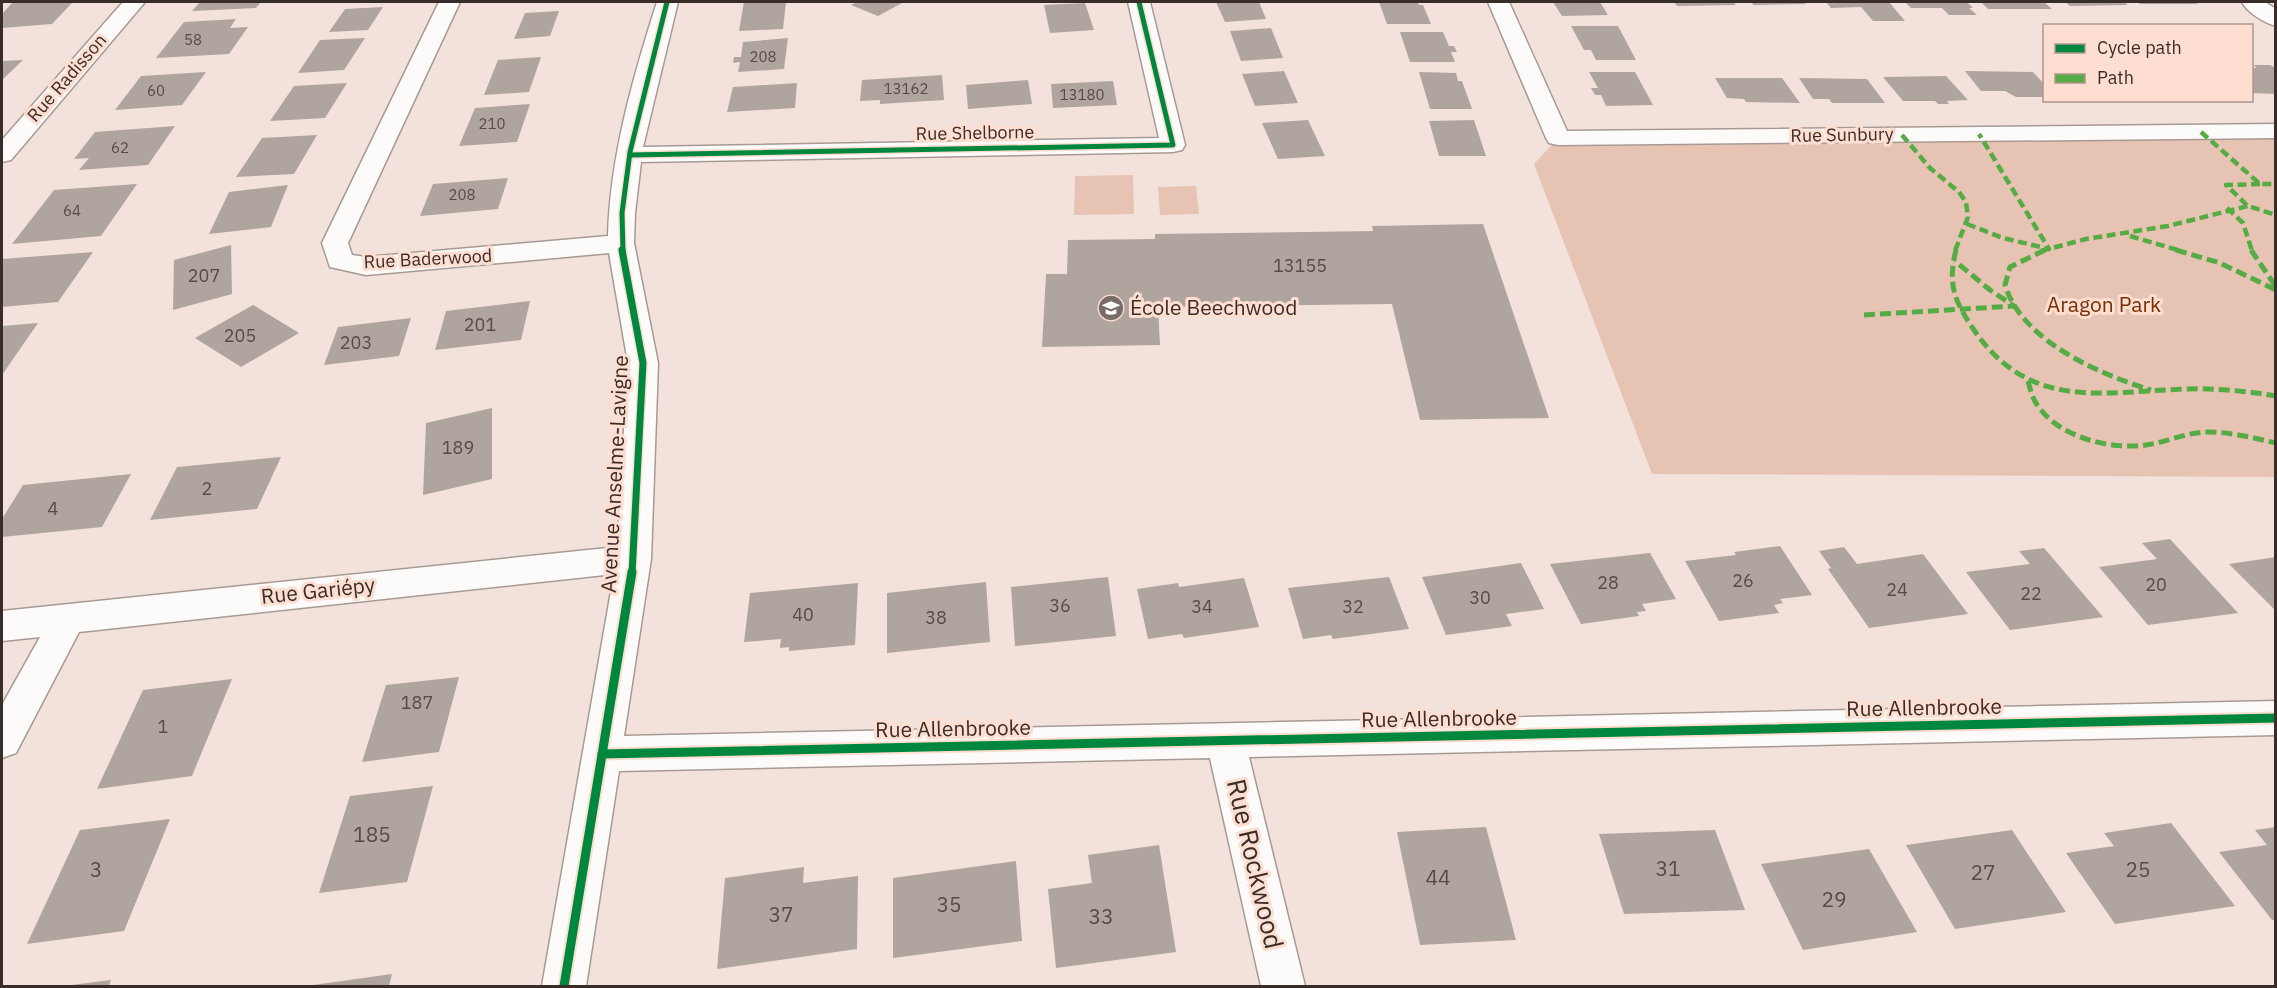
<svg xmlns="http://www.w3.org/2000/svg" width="2277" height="988" viewBox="0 0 2277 988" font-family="'IBM Plex Sans',sans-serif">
  <rect width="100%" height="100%" fill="#f3e2db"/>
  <g fill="#e7c3b3">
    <path d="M2275 131V477L1652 474 1534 164 1558 138Z"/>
    <path d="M1133 175 1134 214 1074 215 1075 176Z"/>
    <path d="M1196 186 1199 214 1160 215 1158 187Z"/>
  </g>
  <g fill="#b0a49e">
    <path d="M13 2H73L52 24 2 28V14Z"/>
    <path d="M200 2H261L256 8 192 11Z"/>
    <path d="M744 2H786L783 29 739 31Z"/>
    <path d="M857 2H904L878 16 851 5Z"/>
    <path d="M1216 2H1259L1266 19 1225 22Z"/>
    <path d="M1379 2H1418L1419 5H1423L1431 24H1387Z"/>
    <path d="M1553 2H1600L1608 15 1562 16Z"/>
    <path d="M1674 2H1733L1736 5 1677 6Z"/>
    <path d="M1750 2H1804L1806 4 1754 5Z"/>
    <path d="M1826 2H1889L1905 21H1873L1861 7 1831 8Z"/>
    <path d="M1905 2H1967L1973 8H1969L1977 15H1949L1942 8H1911Z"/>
    <path d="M1981 2H2044L2052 9H1988Z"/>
    <path d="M2065 2H2123L2128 5 2070 6Z"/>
    <path d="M2137 2H2195L2198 4H2140Z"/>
    <path d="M1085 3 1094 30 1050 33 1044 5Z"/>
    <path d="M383 7 368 30 329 32 345 9Z"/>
    <path d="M559 11 550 36 514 39 525 13Z"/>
    <path d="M236 19 230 28 248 27 229 54 156 58 184 22Z"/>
    <path d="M1571 26H1618L1636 60H1596L1591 50H1584Z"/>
    <path d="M1271 28 1283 58 1241 61 1230 31Z"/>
    <path d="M1400 32H1443L1449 46H1454L1457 52H1451L1455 62H1410Z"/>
    <path d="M365 38 344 70 298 73 320 40Z"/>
    <path d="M788 38 784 69 738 72 740 62 733 63 734 57H741L743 42Z"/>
    <path d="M541 57 529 92 484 95 498 60Z"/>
    <path d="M23 60 2 80V61Z"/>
    <path d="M2253 65H2270L2276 68V94L2252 93V68H2257Z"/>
    <path d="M1284 71 1298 103 1255 106 1242 74Z"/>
    <path d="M1965 71 2033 72 2044 84V97H2016L2005 91H1981Z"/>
    <path d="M206 72 182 105 115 110 141 76Z"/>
    <path d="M1419 72 1456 73 1458 81H1462L1472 109H1430Z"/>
    <path d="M1589 72H1635L1653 105 1606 106 1601 95H1595L1591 88H1598Z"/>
    <path d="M942 75 944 100 880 104V100L860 101 862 80Z"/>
    <path d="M1946 76 1968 100 1947 101 1949 104H1938L1935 101H1903L1883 77Z"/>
    <path d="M1715 78H1782L1800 103 1746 102 1744 99 1727 98Z"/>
    <path d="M1799 78 1867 79 1885 103H1832L1829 99H1813Z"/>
    <path d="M1028 80 1032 104 968 109 966 85Z"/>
    <path d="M1113 81 1117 105 1053 108 1051 84Z"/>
    <path d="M347 83 325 118 270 121 294 86Z"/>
    <path d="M797 83 795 108 727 112 733 87Z"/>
    <path d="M530 104 517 142 459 146 475 108Z"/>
    <path d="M1308 120 1325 156 1278 159 1262 123Z"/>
    <path d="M1474 120 1486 156H1439L1429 121Z"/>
    <path d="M175 126 148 165 79 170 89 158 74 159 95 132Z"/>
    <path d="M317 135 294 174 236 177 262 138Z"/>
    <path d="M508 178 498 209 420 216 433 184Z"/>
    <path d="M137 184 101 236 12 244 54 190Z"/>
    <path d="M288 185 271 227 209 234 229 192Z"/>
    <path d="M1483 224 1549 418 1420 420 1392 304 1158 307 1160 345 1042 347 1046 274H1067L1068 240 1155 239V234L1373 231 1372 226Z"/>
    <path d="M231 245 232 294 173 310 174 260Z"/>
    <path d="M93 252 58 302 2 307V259Z"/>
    <path d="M530 301 521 340 435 350 446 311Z"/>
    <path d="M253 305 299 333 241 367 195 338Z"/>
    <path d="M411 318 399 356 324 365 338 327Z"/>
    <path d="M38 323 2 375V326Z"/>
    <path d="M492 408V479L423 495 426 423Z"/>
    <path d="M281 457 257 509 150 520 177 467Z"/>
    <path d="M131 474 102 527 2 537V519L23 485Z"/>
    <path d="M2170 539 2238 613 2148 625 2099 567 2157 559 2142 543Z"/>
    <path d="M1780 546 1812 595 1780 599 1783 603 1774 605 1779 613 1719 621 1685 561 1736 555 1734 552Z"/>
    <path d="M1844 547 1857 564 1923 554 1968 614 1869 628 1828 569 1831 568 1819 551Z"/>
    <path d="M2044 548 2103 617 2010 630 1966 572 2030 564 2019 551Z"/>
    <path d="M1650 553 1676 599 1642 604 1646 611 1637 612 1639 616 1581 624 1550 564Z"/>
    <path d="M2276 557V609H2274L2229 564Z"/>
    <path d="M1521 563 1544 609 1506 614 1512 626 1446 635 1422 577Z"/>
    <path d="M1108 577 1116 636 1015 646 1011 587Z"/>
    <path d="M1389 577 1409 629 1333 639 1331 635 1303 639 1288 588Z"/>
    <path d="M1244 578 1259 627 1184 638 1182 634 1148 639 1137 589 1178 583 1179 587Z"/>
    <path d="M986 582 990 642 887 653V593Z"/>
    <path d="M858 583 855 645 789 651V647L780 648 781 639 744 642 750 593Z"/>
    <path d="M459 677 439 752 362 762 386 685Z"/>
    <path d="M232 679 192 776 97 789 143 690Z"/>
    <path d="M433 786 407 882 319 893 350 796Z"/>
    <path d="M170 819 124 931 27 944 80 830Z"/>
    <path d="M2171 823 2235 906 2115 924 2066 853 2114 846 2104 833Z"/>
    <path d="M1486 827 1516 940 1420 945 1397 832Z"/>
    <path d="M2276 827V920H2272L2219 852 2267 845 2255 830Z"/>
    <path d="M1715 830 1745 910 1624 914 1599 834Z"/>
    <path d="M2012 830 2066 912 1955 929 1906 845Z"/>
    <path d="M1159 845 1176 952 1056 968 1048 889 1092 883 1088 855Z"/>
    <path d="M1869 849 1917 932 1803 950 1761 864Z"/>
    <path d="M1016 861 1022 941 893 958V878Z"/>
    <path d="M804 867 803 883 858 876 857 949 717 969 725 878Z"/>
    <path d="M392 974 389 986H313V985Z"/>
    <path d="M111 980 109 986H71V985Z"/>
  </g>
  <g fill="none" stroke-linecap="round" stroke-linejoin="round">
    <g stroke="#a79a95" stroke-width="3">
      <g id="minor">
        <path d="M123 2H145L11 160 2 162V140Z"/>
        <path d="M439 2H460L348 243 352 255 366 257 608 236C610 157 633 77 657 2H678L643 147 1159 138 1128 2H1150L1185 145 1182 150 1173 152 641 162 635 213 634 243 658 363 651 559 624 736 2276 701V735L1249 757 1305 986H1261L1210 758 619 771 586 986H542L614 574 79 632 16 753 2 758V705L40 637 2 641V611L617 547 628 363 609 253 366 275 330 267 322 243Z"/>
        <path d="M1488 2H1509L1567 131 2276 124V138L1558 145 1549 143 1546 138Z"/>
        <path d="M2242 2H2265L2276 9V26C2264 23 2247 12 2242 2Z"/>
      </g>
    </g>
    <use href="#minor" fill="#fdfbfa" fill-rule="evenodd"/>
    <g stroke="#55ab44" stroke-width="4.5" stroke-dasharray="9 4.5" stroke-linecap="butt">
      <path d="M2201 132 2260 184H2276"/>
      <path d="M1902 135 1930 168 1959 192 1966 202 1968 217 1955 251"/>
      <path d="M2260 184 2226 185 2248 206 2276 215"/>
      <path d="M2227 208 2243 223 2252 251"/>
      <path d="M1967 224 2003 238 2049 249 1979 134"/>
      <path d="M2130 236 2181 251"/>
      <path d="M2041 251 2086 239 2168 226 2248 206"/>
    </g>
    <g stroke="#55ab44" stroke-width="5" stroke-dasharray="11 5" stroke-linecap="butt">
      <path d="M1956 250C1947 285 1955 302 1974 330 2030 411 2100 392 2185 389 2215 388 2246 391 2276 396"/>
      <path d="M2045 250 2010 267 2005 285C2022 341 2099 374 2151 390"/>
      <path d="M2176 250 2220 263 2276 290"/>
      <path d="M2251 250 2276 287"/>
      <path d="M1864 315 2014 306 1990 290 1955 261"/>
      <path d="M2028 381C2031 392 2033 401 2041 410 2063 438 2112 450 2146 445 2167 442 2187 432 2208 432 2231 432 2254 438 2276 443"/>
    </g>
    <g stroke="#fdded1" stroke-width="8">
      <g id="cycleway-far2">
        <path d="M630 155 1173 145 1139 2"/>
        <path d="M623 251 622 213 630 152 667 2"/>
      </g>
    </g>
    <g stroke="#fdded1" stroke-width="10">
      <path id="cycleway-far1" d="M622 250 643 363 632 574"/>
    </g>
    <g stroke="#fdded1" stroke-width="13">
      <g id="cycleway">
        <path d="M602 754 2276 718"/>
        <path d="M564 986 632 572"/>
      </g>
    </g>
    <use href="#cycleway-far2" stroke="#00873e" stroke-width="5"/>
    <use href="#cycleway-far1" stroke="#00873e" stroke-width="7"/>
    <use href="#cycleway" stroke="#00873e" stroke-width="9"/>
  </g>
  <defs>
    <g id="school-disc" transform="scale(1.35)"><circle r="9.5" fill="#7a6c67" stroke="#fdded1"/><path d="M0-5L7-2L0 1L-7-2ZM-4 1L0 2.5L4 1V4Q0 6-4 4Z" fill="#fff"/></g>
  </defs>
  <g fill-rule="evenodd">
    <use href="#school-disc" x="1111" y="308"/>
  </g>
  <g text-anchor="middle" stroke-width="6" stroke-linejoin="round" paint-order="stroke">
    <g font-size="15" fill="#574b46">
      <text x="193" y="45">58</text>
      <text x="763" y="62">208</text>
      <text x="906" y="94">13162</text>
      <text x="156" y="96">60</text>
      <text x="1082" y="100">13180</text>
      <text x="492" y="129">210</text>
      <text x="120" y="153">62</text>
      <text x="462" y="200">208</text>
      <text x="72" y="216">64</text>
    </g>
    <g font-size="18" fill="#392d29" stroke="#fdded1">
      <text transform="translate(67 78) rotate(-49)" y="6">Rue Radisson</text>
      <text transform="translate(975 133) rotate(-1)" y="6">Rue Shelborne</text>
      <text transform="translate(1842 135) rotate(-1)" y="6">Rue Sunbury</text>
      <text transform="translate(428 259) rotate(-3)" y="6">Rue Baderwood</text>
    </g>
    <g font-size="18" fill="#574b46">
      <text x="1300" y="272">13155</text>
      <text x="204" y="282">207</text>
      <text x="480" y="331">201</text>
      <text x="240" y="342">205</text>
      <text x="356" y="349">203</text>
      <text x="458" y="454">189</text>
      <text x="207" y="495">2</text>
      <text x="53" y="515">4</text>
      <text x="1743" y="587">26</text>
      <text x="1608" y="589">28</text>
      <text x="2156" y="591">20</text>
      <text x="1897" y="596">24</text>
      <text x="2031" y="600">22</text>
      <text x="1480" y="604">30</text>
      <text x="1060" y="612">36</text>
      <text x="1202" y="613">34</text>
      <text x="1353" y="613">32</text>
      <text x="803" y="621">40</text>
      <text x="936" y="624">38</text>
      <text x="417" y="709">187</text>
      <text x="163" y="733">1</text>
    </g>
    <g font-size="21" fill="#792f03" stroke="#fdded1">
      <text x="2104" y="312">Aragon Park</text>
    </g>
    <g font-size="21" fill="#392d29" stroke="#fdded1" text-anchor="start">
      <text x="1130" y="315">École Beechwood</text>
    </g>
    <g font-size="21" fill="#392d29" stroke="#fdded1">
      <text transform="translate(615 474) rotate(-87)" y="7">Avenue Anselme-Lavigne</text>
      <text transform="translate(318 591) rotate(-6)" y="7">Rue Gariépy</text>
      <text transform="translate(1924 708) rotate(-1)" y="7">Rue Allenbrooke</text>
      <text transform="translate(1439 719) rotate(-1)" y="7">Rue Allenbrooke</text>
      <text transform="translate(953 729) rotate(-1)" y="7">Rue Allenbrooke</text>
    </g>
    <g font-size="21" fill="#574b46">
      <text x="372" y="842">185</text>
      <text x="1668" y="876">31</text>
      <text x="96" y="877">3</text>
      <text x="2138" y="877">25</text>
      <text x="1983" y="880">27</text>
      <text x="1438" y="885">44</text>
      <text x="1834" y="907">29</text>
      <text x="949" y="912">35</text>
      <text x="781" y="922">37</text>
      <text x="1101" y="924">33</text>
    </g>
    <g font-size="26" fill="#392d29" stroke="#fdded1">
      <text transform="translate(1255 864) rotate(77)" y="9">Rue Rockwood</text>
    </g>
  </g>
  <rect width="2277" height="988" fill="none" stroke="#392d29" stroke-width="6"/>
  <rect x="2043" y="24" width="210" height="78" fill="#fdded1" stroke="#af978e" stroke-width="1.5"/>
  <rect x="2055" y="44" width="30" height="9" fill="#00873e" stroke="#af978e" stroke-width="1.5"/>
  <text x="2097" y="54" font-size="18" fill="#392d29">Cycle path</text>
  <rect x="2055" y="74" width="30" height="9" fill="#55ab44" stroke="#af978e" stroke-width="1.5"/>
  <text x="2097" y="84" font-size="18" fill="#392d29">Path</text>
</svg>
